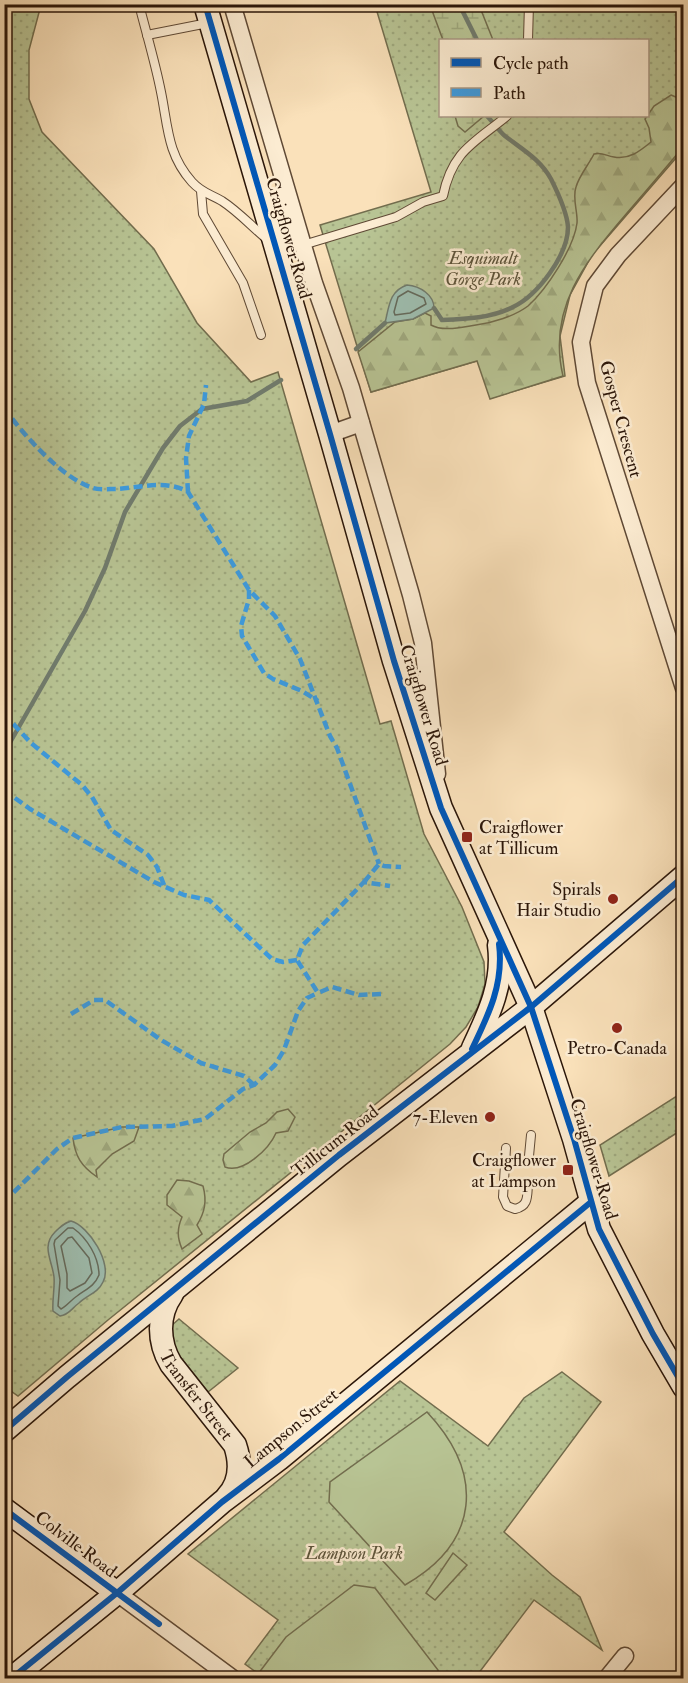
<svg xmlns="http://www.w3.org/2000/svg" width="688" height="1683" viewBox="0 0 688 1683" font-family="'IM FELL Double Pica',serif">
  <defs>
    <pattern id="green-dots" width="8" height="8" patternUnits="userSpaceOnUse" patternTransform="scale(1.5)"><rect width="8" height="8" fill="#b8c494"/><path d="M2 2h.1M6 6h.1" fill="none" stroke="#9ea87e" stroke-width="1.8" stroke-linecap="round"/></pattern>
    <pattern id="forest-firs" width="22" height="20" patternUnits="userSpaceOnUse" patternTransform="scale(1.5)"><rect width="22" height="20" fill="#b8c494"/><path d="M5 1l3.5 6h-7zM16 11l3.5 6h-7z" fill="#9ea87e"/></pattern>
    <pattern id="wetland-marsh" width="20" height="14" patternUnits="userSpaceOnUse" patternTransform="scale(1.5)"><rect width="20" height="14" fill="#b8c494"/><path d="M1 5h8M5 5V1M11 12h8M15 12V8" fill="none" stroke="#9ea87e"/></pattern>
  </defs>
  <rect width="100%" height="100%" fill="#fae1ba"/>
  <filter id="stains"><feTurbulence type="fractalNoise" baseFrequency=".00333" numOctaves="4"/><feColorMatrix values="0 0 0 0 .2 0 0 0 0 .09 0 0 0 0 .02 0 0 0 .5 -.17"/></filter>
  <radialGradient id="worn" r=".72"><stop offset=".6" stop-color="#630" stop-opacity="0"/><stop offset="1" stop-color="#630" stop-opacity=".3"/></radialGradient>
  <g fill="url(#green-dots)" stroke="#726d4e" stroke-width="1.5" fill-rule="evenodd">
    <path d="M4 5H41L29 50V99L42 132 154 249 197 323 251 382 278 372 380 724 391 721 424 834 462 907 484 962 485 984 478 1007 466 1027 450 1044 108 1320 18 1396 4 1386Z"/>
    <path d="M375 5H683V150L592 255 570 295 560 336 565 376 491 398 480 360 371 392 320 225 431 192ZM440 40H648V116H440Z"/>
    <path d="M683 1092V1129L609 1176 600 1145Z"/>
    <path d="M179 1319 238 1368 208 1392 173 1348 171 1326Z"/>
    <path d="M562 1372 601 1402 504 1532 552 1575 580 1597 602 1650 534 1600 475 1678H264L245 1664 278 1620 188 1554 400 1381 488 1446 524 1398Z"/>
  </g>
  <g fill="url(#forest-firs)" stroke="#726d4e" stroke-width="1.5">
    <path d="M671 95 683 100V147C665 169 646 191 627 213 585 262 547 308 563 376L490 399 477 361 371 392 358 352 395 322 413 319 425 313 431 316V325C443 332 462 327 476 325 492 323 515 316 528 306 546 290 574 248 577 223 578 212 572 198 576 187 579 176 589 164 594 154 603 152 606 156 614 157 629 160 640 151 651 142L649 128 645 119 654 106Z"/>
    <path d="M288 1109 295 1117 288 1131 276 1133C269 1149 243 1174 225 1167L223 1160 224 1154 231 1148 250 1132 266 1123 277 1112Z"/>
    <path d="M122 1127H139L134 1141 112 1154 96 1170 97 1177C81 1166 75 1156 73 1138Z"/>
    <path d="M177 1180 189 1181 203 1186C207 1201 205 1212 197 1225L202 1234 182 1249C177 1237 177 1229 182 1217L167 1205V1195Z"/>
  </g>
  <g fill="url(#wetland-marsh)" stroke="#726d4e" stroke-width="1.5">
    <path d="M430 5H479L493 40H443Z"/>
    <path d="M455 116H484L465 132 458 126Z"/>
  </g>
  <g fill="#b8c494" stroke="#726d4e" stroke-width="1.5">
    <path d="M427 1412C485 1474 480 1542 405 1585L329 1502 330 1482Z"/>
    <path d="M453 1553 467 1565 435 1600 426 1593Z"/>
    <path d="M354 1585 375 1588 438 1670 439 1678H262L258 1674 286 1637Z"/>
  </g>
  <g fill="#9ebeb0" stroke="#707b6d" stroke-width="1.5">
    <path d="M407 285C420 286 434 295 434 308L413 319 385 323C389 307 389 291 407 285Z"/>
    <path d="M71 1221C89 1226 113 1264 103 1282 98 1293 87 1295 79 1303 72 1308 69 1315 60 1316L53 1311C52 1300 55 1288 54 1277 52 1260 41 1246 55 1232 60 1227 64 1223 71 1221Z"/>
  </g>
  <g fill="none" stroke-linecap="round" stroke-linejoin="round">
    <g stroke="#646a5c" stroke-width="1.5">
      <path d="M408 291 424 298 426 304 410 313 395 315 394 312 398 297Z"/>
      <path d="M68 1228H73C87 1238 99 1257 99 1275 94 1287 86 1289 77 1296 71 1300 67 1306 61 1309L58 1306 60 1280 54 1244 55 1240Z"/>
      <path d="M72 1237 89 1258 92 1273 85 1283 70 1291 67 1288V1274L61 1246 68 1238Z"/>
    </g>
    <g stroke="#707b6d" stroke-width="4.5">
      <path d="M459 4 477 40"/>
      <path d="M434 308 442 320C467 319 491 318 513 307 538 295 568 255 568 227 567 212 558 193 551 179 540 159 523 150 505 136 499 131 493 122 487 116"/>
      <path d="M356 349 385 323"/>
      <path d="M4 753 85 611 105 568 125 512 163 448 180 426 202 409 247 401 281 380"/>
    </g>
    <g stroke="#5f4935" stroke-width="10">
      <g id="lane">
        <path d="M142 4 141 12C148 39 156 66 161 92 168 126 167 154 192 182 202 193 210 194 222 201 239 212 252 227 268 240"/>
        <path d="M147 35 208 23"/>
        <path d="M528 40 529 4"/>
        <path d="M201 191 203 214 243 283 261 335"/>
        <path d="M303 245 396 217 423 202 443 196C452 151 474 143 507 116"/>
        <path d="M506 1148 503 1197 507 1206 515 1209C529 1206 527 1196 528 1184"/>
        <path d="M529 1156 531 1135"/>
      </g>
    </g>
    <g stroke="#5f4935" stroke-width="19">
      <g id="street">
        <path d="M232 4 314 283 351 388 411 595 423 643 437 774"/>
        <path d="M684 185 618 255 595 286 581 342 587 383 684 688"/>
        <path d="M330 434 361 423"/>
        <path d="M117 1593 232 1678"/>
        <path d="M607 1678 625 1656"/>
      </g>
    </g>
    <g stroke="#2b1609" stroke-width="25">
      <g id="secondary">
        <path d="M205 4 330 434 394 661 441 808 531 1007 574 1139 599 1229 653 1334 684 1387"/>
        <path d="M473 1048C489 1014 504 983 499 945"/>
        <path id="s1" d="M172 1294C157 1315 158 1342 171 1364L235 1445C241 1463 241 1482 227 1497"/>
        <path d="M4 1431 67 1377 339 1155 531 1007 684 876"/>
        <path d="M4 1509 117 1593"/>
        <path d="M12 1678 117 1593 222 1502 279 1459 591 1202"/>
      </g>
    </g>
    <use href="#lane" stroke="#fcecd2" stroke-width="8"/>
    <use href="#street" stroke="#fcecd2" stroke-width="16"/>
    <use href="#secondary" stroke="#fcecd2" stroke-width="22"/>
    <g stroke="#3d9add" stroke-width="4.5" stroke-dasharray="9 4.5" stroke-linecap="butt">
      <path d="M4 408C23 434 61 478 93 488 99 490 109 489 116 489 139 488 167 479 188 492L249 590 275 616 300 659 330 736 337 748 379 864"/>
      <path d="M188 492 186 458 189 436 204 404 206 385"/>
      <path d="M249 590V599L241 626 242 636 264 673 273 679 302 691 318 701"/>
      <path d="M4 714 31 743 82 785 92 797 111 830 148 855 157 867 164 885"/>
      <path d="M4 790 30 809 154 882 184 895 209 900 272 959 283 962 297 960"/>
      <path d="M364 882 379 864 384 866 401 867"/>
      <path d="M381 994 359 995 332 987 318 993 297 960 303 945 364 882 390 886"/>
      <path d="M71 1014 94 1000H105L161 1040 201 1063 244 1076 254 1085"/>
      <path d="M4 1202 57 1149 73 1138 122 1127 172 1126 205 1119 243 1089 254 1085 275 1065 284 1050 298 1011 307 998 318 993"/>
    </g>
    <g stroke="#fcecd2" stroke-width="10">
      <g id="cycleway">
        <path d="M205 4 330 434 394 661 441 808 531 1007 574 1139 599 1229 653 1334 684 1387"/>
        <path d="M472 1049C489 1014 504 983 499 944"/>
        <path d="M4 1431 67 1377 339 1155 531 1007 684 876"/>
        <path d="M4 1509 159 1624"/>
        <path d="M12 1678 117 1593 222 1502 279 1459 591 1202"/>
      </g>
    </g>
    <use href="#cycleway" stroke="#0057b8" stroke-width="6"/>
  </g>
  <g fill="#8f2418" stroke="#fcecd2" stroke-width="2">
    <rect x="461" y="831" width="12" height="12" rx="3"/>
    <circle cx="613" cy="899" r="6"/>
    <circle cx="617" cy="1028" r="6"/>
    <circle cx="490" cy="1117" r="6"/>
    <rect x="562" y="1164" width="12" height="12" rx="3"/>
  </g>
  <g text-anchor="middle" stroke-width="5" stroke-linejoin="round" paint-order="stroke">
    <g font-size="18" fill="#2b1609" stroke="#fcecd2">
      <text transform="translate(289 238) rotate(74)" y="6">Craigflower Road</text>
      <text transform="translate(621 419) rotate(75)" y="6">Gosper Crescent</text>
      <text transform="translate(424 705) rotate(73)" y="6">Craigflower Road</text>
      <text transform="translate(335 1141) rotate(-38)" y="6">Tillicum Road</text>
      <text transform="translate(594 1159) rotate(73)" y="6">Craigflower Road</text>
      <text dy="6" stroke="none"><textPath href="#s1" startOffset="114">Transfer Street</textPath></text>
      <text transform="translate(291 1428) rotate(-39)" y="6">Lampson Street</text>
      <text transform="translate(76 1544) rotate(37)" y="6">Colville Road</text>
    </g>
    <g font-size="18" font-style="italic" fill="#5c533a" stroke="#fcecd2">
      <text x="483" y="264">Esquimalt<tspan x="483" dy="21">Gorge Park</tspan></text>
      <text x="354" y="1559">Lampson Park</text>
    </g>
    <g font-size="18" fill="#2b1609" stroke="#fcecd2" text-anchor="end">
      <text x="479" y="833" text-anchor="start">Craigflower<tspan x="479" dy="21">at Tillicum</tspan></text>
      <text x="601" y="895">Spirals<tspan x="601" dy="21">Hair Studio</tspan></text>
      <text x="617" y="1054" text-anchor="middle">Petro-Canada</text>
      <text x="478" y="1123">7-Eleven</text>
      <text x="556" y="1166">Craigflower<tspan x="556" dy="21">at Lampson</tspan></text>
    </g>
  </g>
  <rect width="688" height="1683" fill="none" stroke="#fae1ba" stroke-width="24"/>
  <rect x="6" y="6" width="676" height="1671" fill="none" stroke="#2b1609" stroke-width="3"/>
  <rect x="12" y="12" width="664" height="1659" fill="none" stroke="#2b1609" stroke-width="1.5"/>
  <rect x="439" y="39" width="210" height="78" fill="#fcecd2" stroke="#a89682" stroke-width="1.5"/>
  <rect x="451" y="58" width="30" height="9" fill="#0057b8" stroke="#a89682" stroke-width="1.5"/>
  <text x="493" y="69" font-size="18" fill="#2b1609">Cycle path</text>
  <rect x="451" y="88" width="30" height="9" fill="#3d9add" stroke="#a89682" stroke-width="1.5"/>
  <text x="493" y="99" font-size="18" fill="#2b1609">Path</text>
  <rect width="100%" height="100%" filter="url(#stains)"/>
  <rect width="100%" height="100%" fill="url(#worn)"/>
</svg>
